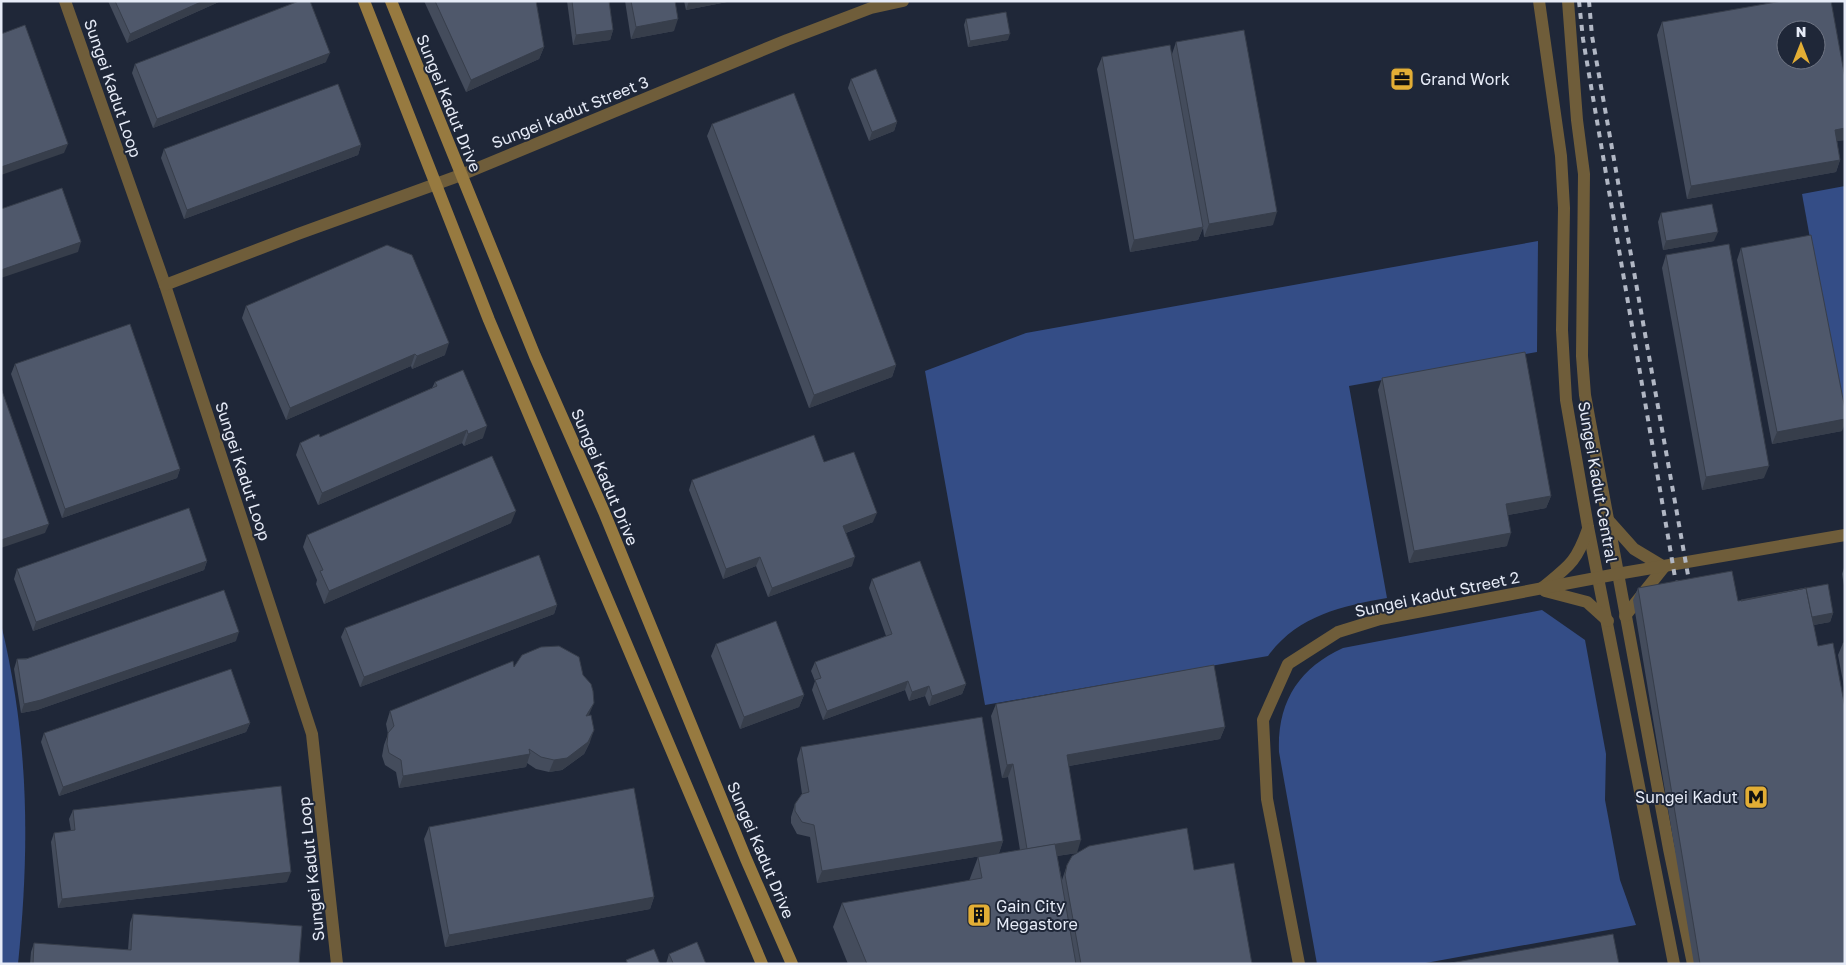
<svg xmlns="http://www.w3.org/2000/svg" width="1846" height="965" viewBox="0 0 1846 965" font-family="'Golos Text',sans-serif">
  <rect width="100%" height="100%" fill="#1f2738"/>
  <g fill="#344d86">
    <path d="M1845 186V431L1802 194Z"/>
    <path d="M1538 241 1537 352 1349 386 1387 598C1341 606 1297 616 1268 656L985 705 925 371 1026 333Z"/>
    <path d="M1542 610 1585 640 1606 754 1605 800 1620 880 1636 925 1420 964H1317L1279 752C1277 702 1299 668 1343 648Z"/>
    <path d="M1 624C29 740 30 846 18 964H1Z"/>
  </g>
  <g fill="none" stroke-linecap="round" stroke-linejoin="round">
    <g stroke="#6f5d3a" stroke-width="12">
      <path d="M65 1 165 285 312 734 337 964"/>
      <path d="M1539 1 1561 156 1564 208 1562 330 1566 400 1588 527 1674 964"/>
      <path d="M1568 1 1577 120 1584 174 1582 356 1585 395 1669 849 1693 964"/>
      <path d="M165 285 298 234 461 175 787 40 871 8 903 1"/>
      <path d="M1609 521 1634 549 1664 567"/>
      <path d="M1542 588C1569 566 1576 563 1588 529"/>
      <path d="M1545 591 1587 602 1608 621"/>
      <path d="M1625 616 1664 567"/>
      <path d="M1299 964 1267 799 1263 720 1288 664 1338 632 1380 619 1617 574 1845 535"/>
    </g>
    <g stroke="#977a40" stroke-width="12">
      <path d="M364 1 489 320 762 964"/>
      <path d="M391 1 535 356 604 512 746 859 792 964"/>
    </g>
    <g stroke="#b1b7c4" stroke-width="4" stroke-dasharray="6 6" stroke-linecap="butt">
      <path d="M1579 1 1583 39 1678 595"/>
      <path d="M1589 1 1592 36 1691 592"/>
    </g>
  </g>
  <g fill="#444c5c">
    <path d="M108 1H221L127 43Z"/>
    <path d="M424 1H536L544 47 539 59 466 92Z"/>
    <path d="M567 1H609L613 30 610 40 573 45Z"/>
    <path d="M625 1H675L674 31 631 39Z"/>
    <path d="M684 1H732L686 10Z"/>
    <path d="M966 19 1008 40 968 47 964 25Z"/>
    <path d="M1662 22 1845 78V140L1837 141 1840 160 1836 172 1687 199 1657 35Z"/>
    <path d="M1176 42 1273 225 1204 237 1203 228 1198 240 1130 252 1097 69 1102 57 1172 54Z"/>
    <path d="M326 62 153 128 132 73 135 64Z"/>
    <path d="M851 79 897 122 894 131 869 141 848 88Z"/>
    <path d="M712 124 896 365 892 377 809 408 707 136Z"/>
    <path d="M361 145 358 155 184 219 161 158 164 149Z"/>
    <path d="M1661 213 1714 241 1663 250 1658 222Z"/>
    <path d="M1741 248 1842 431 1772 444 1737 260Z"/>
    <path d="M1666 255 1764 478 1702 490 1662 268Z"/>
    <path d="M246 306 445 355 412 369 411 366 286 420 242 318Z"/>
    <path d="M15 364 180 469 177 478 62 518 11 374Z"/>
    <path d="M1382 378 1551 496 1546 508 1508 515 1507 546 1409 563 1378 390Z"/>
    <path d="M435 382 483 438 464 446 462 443 318 505 296 455 300 443 320 437 432 388Z"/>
    <path d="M824 462 873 522 846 533 852 566 768 597 756 566 723 579 689 490 692 480Z"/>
    <path d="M511 523 324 604 316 584 317 580 303 547 307 535Z"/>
    <path d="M207 561 204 570 33 631 14 579 17 569Z"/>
    <path d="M1845 565V591L1842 574Z"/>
    <path d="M872 579 966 684 962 694 929 706 925 696 909 701 905 690 823 720 812 690 815 681 811 671 815 662 886 636 869 588Z"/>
    <path d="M1638 588 1833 613 1830 622 1814 625 1845 964H1694L1633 600Z"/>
    <path d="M557 605 554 614 360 687 341 637 345 628Z"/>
    <path d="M236 641 37 710 21 713 14 669 17 659Z"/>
    <path d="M1843 643H1845V692L1838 655Z"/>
    <path d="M716 644 804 695 799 707 740 729 711 656Z"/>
    <path d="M514 667 589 715 590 742 584 754 562 770 549 772 536 769 527 763 526 767 399 788 396 772 385 765 382 756 384 745 388 734 386 724 390 711Z"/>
    <path d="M996 704 1225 727 1220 739 1069 766 1077 853 1057 856 1062 880 1067 865 1194 870 1252 964H848L833 927 842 903 969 881 978 857 1020 850 1008 777 1002 778 991 716Z"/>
    <path d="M250 723 246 732 59 796 41 742 44 733Z"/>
    <path d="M801 747 1003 841 999 853 817 883 810 837 797 834 791 823V817L795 804 802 794 797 759Z"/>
    <path d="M73 810 287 882 58 908 51 842 54 833 71 831 69 819Z"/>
    <path d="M429 827 654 897 650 909 445 947 424 839Z"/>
    <path d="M133 914 299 964H30L31 952 34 943 128 950 130 923Z"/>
    <path d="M669 954 706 964H666Z"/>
  </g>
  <g fill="#373e4b">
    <path d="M203 1H221L127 43 130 34Z"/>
    <path d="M689 1H732L686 10Z"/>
    <path d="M678 19 674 31 631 39 636 27Z"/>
    <path d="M613 30 610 40 573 45 576 35Z"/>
    <path d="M1010 34 1008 40 968 47 970 41Z"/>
    <path d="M544 47 539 59 466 92 471 80Z"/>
    <path d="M330 53 326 62 153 128 157 119Z"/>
    <path d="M897 122 894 131 869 141 872 132Z"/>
    <path d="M1845 128V140L1830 142 1835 130Z"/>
    <path d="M68 144 64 153 1 175V167Z"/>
    <path d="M361 145 358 155 184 219 187 210Z"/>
    <path d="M1840 160 1836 172 1687 199 1691 186Z"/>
    <path d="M1277 212 1273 225 1204 237 1209 224Z"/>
    <path d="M1203 227 1198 240 1130 252 1134 240Z"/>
    <path d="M1718 232 1714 241 1663 250 1666 241Z"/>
    <path d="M81 242 78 252 1 278V270Z"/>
    <path d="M449 343 445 355 412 369 417 356Z"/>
    <path d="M415 354 411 366 286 420 290 408Z"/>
    <path d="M896 365 892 377 809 408 814 395Z"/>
    <path d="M1845 419V424L1842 431 1772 444 1777 432Z"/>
    <path d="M487 426 483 438 464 446 468 434Z"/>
    <path d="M467 430 462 443 318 505 322 493Z"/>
    <path d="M1769 466 1764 478 1702 490 1706 477Z"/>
    <path d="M180 469 177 478 62 518 65 509Z"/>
    <path d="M1551 496 1546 508 1502 516 1506 504Z"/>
    <path d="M516 511 511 523 324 604 329 591Z"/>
    <path d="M877 513 873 522 840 535 843 526Z"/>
    <path d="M49 524 45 533 1 548V540Z"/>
    <path d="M1511 533 1507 546 1409 563 1414 551Z"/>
    <path d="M760 557 756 566 723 579 726 569Z"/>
    <path d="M855 557 852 566 768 597 772 588Z"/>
    <path d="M207 561 204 570 33 631 36 622Z"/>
    <path d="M557 605 554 614 360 687 364 677Z"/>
    <path d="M1833 613 1830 622 1807 626 1810 617Z"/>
    <path d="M239 632 236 641 37 710 21 713 24 704Z"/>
    <path d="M908 681 905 690 823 720 827 711Z"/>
    <path d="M966 684 962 694 929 706 932 696Z"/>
    <path d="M929 686 925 696 909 701 912 692Z"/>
    <path d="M804 695 799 707 740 729 744 717Z"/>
    <path d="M594 703 589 715 586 716Z"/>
    <path d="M250 723 246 732 59 796 63 787Z"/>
    <path d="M1225 727 1220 739 1063 767 1067 755Z"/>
    <path d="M594 730 590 742 584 754 562 770 549 772 554 760Z"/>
    <path d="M530 754 526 767 399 788 403 776Z"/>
    <path d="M1013 764 1008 777 1002 778 1007 765Z"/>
    <path d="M1081 840 1077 853 1022 861 1027 849Z"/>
    <path d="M1003 841 999 853 817 883 822 871Z"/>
    <path d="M291 872 287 882 58 908 62 899Z"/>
    <path d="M654 897 650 909 445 947 449 935Z"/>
  </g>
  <g fill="#4f586b" stroke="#373e4b" fill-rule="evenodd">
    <path d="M115 1H203L130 34Z"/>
    <path d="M299 1H310L330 53 157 119 135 64Z"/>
    <path d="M435 1H536L544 47 471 80Z"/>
    <path d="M572 1H609L613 30 576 35Z"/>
    <path d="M631 1H675L678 19 636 27Z"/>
    <path d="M1782 1H1831L1845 78V128L1835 130 1840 160 1691 186 1662 22ZM1786 30H1816V60H1786Z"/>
    <path d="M1006 12 1010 34 970 41 966 19Z"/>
    <path d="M25 25 68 144 1 167V34Z"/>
    <path d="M1244 30 1277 212 1209 224 1176 42Z"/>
    <path d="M1170 45 1203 227 1134 240 1102 57Z"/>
    <path d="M876 69 897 122 872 132 851 79Z"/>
    <path d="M338 84 361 145 187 210 164 149Z"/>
    <path d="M794 93 896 365 814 395 712 124Z"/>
    <path d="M62 188 81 242 1 270V209Z"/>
    <path d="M1712 204 1718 232 1666 241 1661 213Z"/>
    <path d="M1811 235 1845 409V419L1777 432 1741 248Z"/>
    <path d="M1729 244 1769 466 1706 477 1666 255Z"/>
    <path d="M387 245 412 255 449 343 417 356 415 354 290 408 246 306Z"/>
    <path d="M130 324 180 469 65 509 15 364Z"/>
    <path d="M1525 352 1551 496 1506 504 1511 533 1414 551 1382 378Z"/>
    <path d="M463 370 487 426 468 434 467 430 322 493 300 443 319 434 320 437 437 386 435 382Z"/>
    <path d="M1 388 49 524 1 540Z"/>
    <path d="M814 435 824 462 854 452 877 513 843 526 855 557 772 588 760 557 726 569 692 480Z"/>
    <path d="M492 456 516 511 329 591 320 571 323 570 307 535Z"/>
    <path d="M189 508 207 561 36 622 17 569Z"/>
    <path d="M539 555 557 605 364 677 345 628Z"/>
    <path d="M920 561 966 684 932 696 929 686 912 692 908 681 827 711 815 680 821 678 815 662 892 634 872 579Z"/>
    <path d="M1732 571 1738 601 1806 588 1818 646 1833 643 1845 708V964H1700L1638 588Z"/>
    <path d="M1828 584 1833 613 1812 617 1806 588 1741 601V600Z"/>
    <path d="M224 590 239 632 41 700 24 704 17 659H26Z"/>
    <path d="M776 621 804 695 744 717 716 644Z"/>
    <path d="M1843 643H1845V655Z"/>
    <path d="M559 646 579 657 583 675 591 684 593 691 594 703 586 716 591 715 594 730 588 742 567 758 554 760 541 757 529 749 530 754 403 776 401 760 389 753 387 744 388 733 394 726 390 711 513 661 514 667 522 655 541 647Z"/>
    <path d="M1214 665 1225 727 1067 755 1081 840 1027 849 1013 764 1007 765 996 704Z"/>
    <path d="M231 669 250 723 63 787 44 733Z"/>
    <path d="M982 717 1003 841 822 871 814 825 802 822 795 811V804L802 794 809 792 801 747Z"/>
    <path d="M281 786 291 872 62 899 54 833 75 830 73 810Z"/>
    <path d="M634 788 654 897 449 935 429 827Z"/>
    <path d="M1187 828 1194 870 1234 863 1252 964H1081L1065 875 1067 865 1072 856 1089 846Z"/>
    <path d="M1055 844 1076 964H867L842 903 982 878 978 857Z"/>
    <path d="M133 914 302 926 299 964H33L34 943 131 950Z"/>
    <path d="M1613 934 1619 964H1445Z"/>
    <path d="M697 942 706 964H672L673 963 669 954Z"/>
    <path d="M654 949 660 964H628L626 960Z"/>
  </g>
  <defs>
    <g id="office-square" transform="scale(1.25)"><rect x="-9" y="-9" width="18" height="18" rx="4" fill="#e3ae35" stroke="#1f2738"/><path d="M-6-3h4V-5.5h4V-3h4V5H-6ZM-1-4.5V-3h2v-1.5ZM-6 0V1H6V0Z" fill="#111"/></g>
    <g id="metro-square" transform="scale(1.25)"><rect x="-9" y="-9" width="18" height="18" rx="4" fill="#e3ae35" stroke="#1f2738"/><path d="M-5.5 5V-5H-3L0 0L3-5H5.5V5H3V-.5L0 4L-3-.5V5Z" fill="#111"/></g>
    <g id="building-square" transform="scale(1.25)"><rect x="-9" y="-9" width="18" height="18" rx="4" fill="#e3ae35" stroke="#1f2738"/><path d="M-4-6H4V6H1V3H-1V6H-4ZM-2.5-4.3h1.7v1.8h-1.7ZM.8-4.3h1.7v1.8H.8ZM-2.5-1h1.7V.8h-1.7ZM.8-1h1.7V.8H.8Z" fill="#111"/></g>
  </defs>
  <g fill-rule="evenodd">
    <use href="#office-square" x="1402" y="79"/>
    <use href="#metro-square" x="1756" y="797"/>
    <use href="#building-square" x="979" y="915"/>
  </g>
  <g text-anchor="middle" stroke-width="4" stroke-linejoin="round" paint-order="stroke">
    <g font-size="16" fill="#e6ebf7" stroke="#1f2738" text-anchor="start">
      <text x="1420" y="85">Grand Work</text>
      <text x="1738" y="803" text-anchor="end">Sungei Kadut</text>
      <text x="996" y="912">Gain City<tspan x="996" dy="18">Megastore</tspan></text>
    </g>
    <g font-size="16" fill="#e6ebf7" stroke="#1f2738">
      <text transform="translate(113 88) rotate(71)" y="6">Sungei Kadut Loop</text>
      <text transform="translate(449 103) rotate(68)" y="6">Sungei Kadut Drive</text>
      <text transform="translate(570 112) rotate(-22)" y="6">Sungei Kadut Street 3</text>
      <text transform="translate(243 471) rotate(72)" y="6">Sungei Kadut Loop</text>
      <text transform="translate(605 477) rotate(67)" y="6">Sungei Kadut Drive</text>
      <text transform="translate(1598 482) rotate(80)" y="6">Sungei Kadut Central</text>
      <text transform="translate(1437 594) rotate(-12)" y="6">Sungei Kadut Street 2</text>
      <text transform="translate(761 850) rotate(67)" y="6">Sungei Kadut Drive</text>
      <text transform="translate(311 869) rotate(-96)" y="6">Sungei Kadut Loop</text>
    </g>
  </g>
  <rect width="1846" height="965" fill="none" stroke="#e6ebf7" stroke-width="5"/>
  <g transform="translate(1801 45)"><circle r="24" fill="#1f2738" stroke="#6f7584"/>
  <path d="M0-4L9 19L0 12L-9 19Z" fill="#e3ae35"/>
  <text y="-8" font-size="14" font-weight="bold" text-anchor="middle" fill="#e6ebf7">N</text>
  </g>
</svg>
